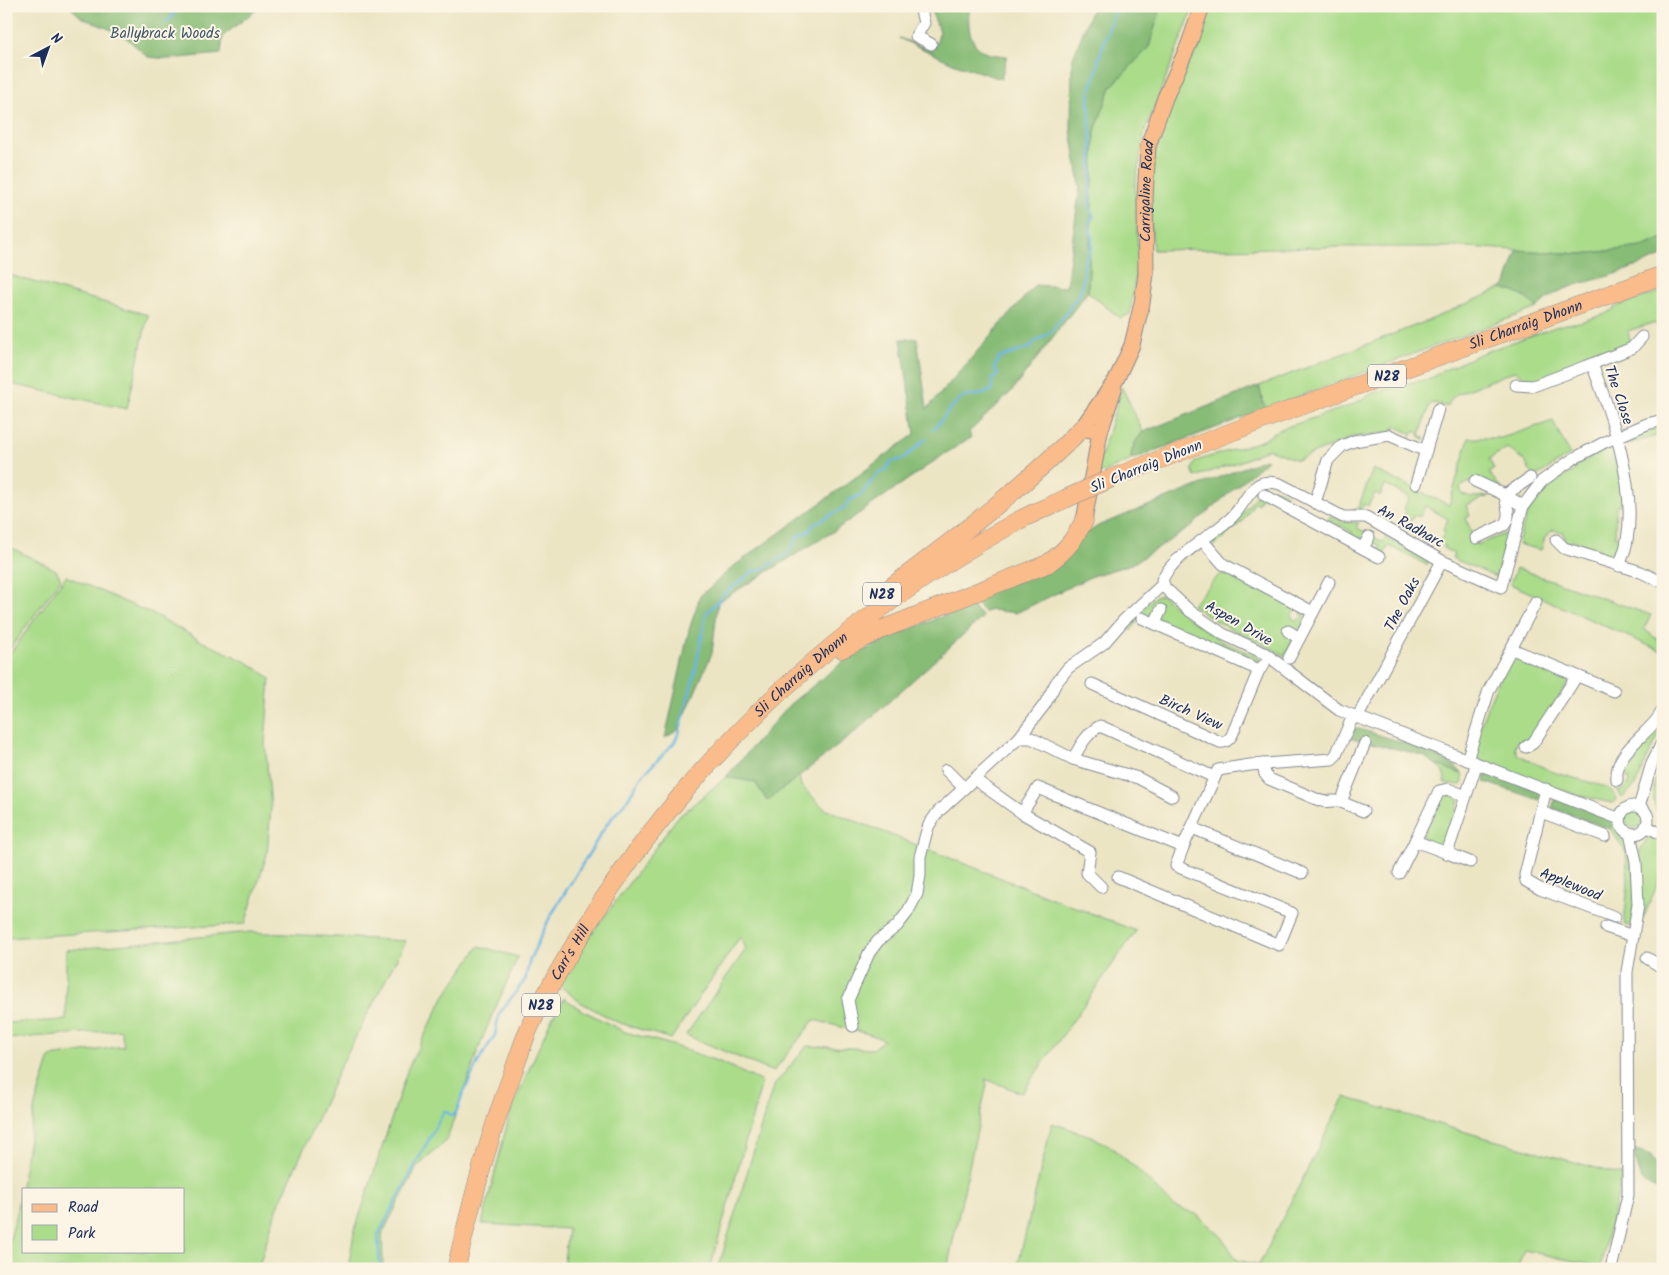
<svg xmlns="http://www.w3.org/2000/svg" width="1669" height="1275" viewBox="0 0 1669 1275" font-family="Kalam,sans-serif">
  <rect width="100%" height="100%" fill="#fcf5e5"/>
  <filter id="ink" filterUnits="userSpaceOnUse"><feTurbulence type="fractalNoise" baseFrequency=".02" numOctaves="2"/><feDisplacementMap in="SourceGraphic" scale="10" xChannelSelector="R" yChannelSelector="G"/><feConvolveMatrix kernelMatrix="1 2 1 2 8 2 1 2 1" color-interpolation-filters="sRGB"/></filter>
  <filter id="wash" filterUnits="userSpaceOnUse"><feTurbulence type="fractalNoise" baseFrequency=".0096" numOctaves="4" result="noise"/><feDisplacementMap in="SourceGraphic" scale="20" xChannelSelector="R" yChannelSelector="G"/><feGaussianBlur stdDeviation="1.12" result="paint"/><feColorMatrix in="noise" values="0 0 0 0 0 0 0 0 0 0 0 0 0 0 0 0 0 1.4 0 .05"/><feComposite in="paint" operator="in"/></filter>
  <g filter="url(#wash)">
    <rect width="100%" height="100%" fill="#ece5c4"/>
    <g fill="#aadc8a" stroke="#628674" fill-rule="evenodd">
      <path d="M1161 6H1194L1145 131 1135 185 1138 257 1130 314 1120 318 1088 292 1095 131 1111 87 1149 47Z"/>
      <path d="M1209 6H1663V238L1642 247 1582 254 1468 247H1339L1153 250C1151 219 1148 186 1155 154 1167 103 1194 56 1209 6Z"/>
      <path d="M6 274 148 315 127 409 6 383Z"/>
      <path d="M1502 288C1516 292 1527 297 1537 308L1268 408 1263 403 1259 386 1432 319Z"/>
      <path d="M1663 291V326L1660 327 1653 323 1628 331 1630 343 1534 383C1526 381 1522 375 1514 371L1457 394 1450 401 1447 407 1434 403 1430 404 1420 435 1426 438 1424 441 1423 438 1419 436 1420 434 1415 431 1409 439 1412 434 1395 426 1393 432 1354 437 1297 460 1268 449 1244 460 1195 477 1192 470 1196 461 1261 441 1281 429 1352 405 1371 394 1403 384 1430 379 1440 372 1482 353 1561 325 1580 322 1605 314 1620 305Z"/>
      <path d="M1122 387 1143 432C1135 441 1131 448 1131 460L1095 476Z"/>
      <path d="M1553 421 1570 455 1540 474 1535 476 1529 470 1525 461 1507 448 1489 459 1494 469 1489 473 1501 488 1470 482 1460 487 1462 494 1472 497 1489 496 1466 505 1470 516 1466 518 1476 545 1508 533 1496 577 1452 558 1454 554 1443 548 1444 546 1442 544 1440 546 1438 545 1445 532 1443 530 1448 519 1425 506 1420 517 1414 515 1409 525 1407 524 1405 526 1400 523 1406 511 1404 509 1409 497 1385 485 1380 496 1375 493 1368 506 1364 504 1360 512 1351 511 1358 508 1373 469 1449 505 1469 438H1501Z"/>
      <path d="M1663 426V434L1626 445 1625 444 1626 439Z"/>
      <path d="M1609 448H1613L1615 450 1621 478 1623 504 1616 506 1615 537 1621 538 1619 556 1616 559 1601 557 1602 551 1572 540 1570 543 1565 541 1563 532 1553 530 1545 537 1541 550 1518 544C1526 514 1531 500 1554 478L1557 481 1576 470 1574 466Z"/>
      <path d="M1266 489C1273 488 1280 490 1286 494L1283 500 1262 496 1258 504 1255 502 1242 522 1214 546V540L1236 522 1258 493Z"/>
      <path d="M1330 516 1344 522 1359 523 1356 527 1382 542 1386 538 1429 561 1427 565 1389 546 1384 554 1378 551 1380 546 1375 543 1372 548 1362 539 1355 540 1350 537 1352 532 1331 521 1329 526 1326 524Z"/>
      <path d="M6 545 56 570 61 579 6 654Z"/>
      <path d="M1516 568 1651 615 1644 629 1663 644V652L1510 584Z"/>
      <path d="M1228 571 1296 607 1291 617 1297 621 1303 615 1301 614 1302 610C1308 616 1303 627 1296 630L1292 639V642L1285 656C1278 653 1272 648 1265 645 1239 633 1215 622 1192 605L1218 576Z"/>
      <path d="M66 576 159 617 203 642 247 662 270 678 265 743 271 807 267 854 245 924 6 938V659Z"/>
      <path d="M1162 595 1187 617 1221 641 1259 657 1260 661 1251 659 1250 661 1166 625 1152 616 1138 620 1131 631 1128 626 1154 597Z"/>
      <path d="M1515 654 1565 676 1569 682 1530 740 1523 739 1516 744 1515 747 1517 754 1553 772 1606 787 1615 794 1616 800 1612 803 1576 795 1486 763C1481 760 1477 758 1475 752 1472 737 1501 676 1508 659Z"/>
      <path d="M1663 718V727L1644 765 1640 776 1634 787 1622 798 1618 791 1623 790 1628 785 1629 780 1622 768 1623 763Z"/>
      <path d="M1663 760V821C1647 801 1654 781 1663 760Z"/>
      <path d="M1435 764 1462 774 1463 783 1461 785 1445 783C1445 773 1442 770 1435 764Z"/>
      <path d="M799 776 801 786 825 809 1136 931 1022 1093 985 1079 987 1084 947 1269H718L773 1087 807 1046 873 1049 884 1040 869 1034 814 1020 773 1072 686 1035 746 949 740 937 671 1039 617 1022 580 1002 559 985 590 936 677 818 726 777 755 782 767 801Z"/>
      <path d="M1444 793 1460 798 1446 844 1442 846 1425 842 1422 836Z"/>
      <circle cx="1634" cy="819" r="9"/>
      <path d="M1614 819C1618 832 1623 835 1628 846 1638 866 1633 904 1632 927L1624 924 1628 883 1626 853 1610 828Z"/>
      <path d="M1650 837 1656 838 1663 842V870L1641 924H1640V850L1647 839Z"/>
      <path d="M250 932 406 941 341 1065 276 1211 258 1269H6V1256L16 1215 35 1105 50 1057 124 1046 121 1030 6 1039V1023L66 1020V950ZM24 1189H184V1251H24Z"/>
      <path d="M479 946 518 957 484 1034 446 1141 417 1167 382 1234 383 1269H348L354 1233 408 1068 444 997Z"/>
      <path d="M564 998 580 1009 625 1032 672 1045 725 1064 762 1082 710 1269H563L568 1229 482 1224 510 1113 549 1024Z"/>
      <path d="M1344 1097 1490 1139 1622 1175 1600 1267 1524 1250 1517 1269H1017L1052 1123 1091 1136 1111 1147 1136 1168 1174 1206 1196 1214 1222 1237 1237 1260 1259 1265Z"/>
    </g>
    <g fill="#87bc76" stroke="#51766a">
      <path d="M69 6H261L223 36 221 54 169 59 148 57 122 34 82 18Z"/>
      <path d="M929 6H970C967 22 968 43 984 52 990 55 1000 55 1007 56L1001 79 955 64 899 38 933 51 940 32Z"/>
      <path d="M1093 6H1161L1149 47 1111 87 1095 131 1088 291 1012 391 969 432 971 438 946 453 831 533 718 602 712 653 679 729 665 738 689 630 700 596 734 566 915 434 901 339 917 338 927 409 1035 285 1066 287 1080 186 1071 130 1072 60Z"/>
      <path d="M1663 238V256C1647 262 1631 269 1615 274 1588 283 1556 286 1537 308 1527 297 1516 292 1502 288L1506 284 1517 250 1582 254 1642 247Z"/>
      <path d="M1259 386 1263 403 1268 408 1131 460C1131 448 1135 441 1143 432Z"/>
      <path d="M1265 459 1267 460 1188 529 1132 564 1092 576 1016 613 992 610 984 612 973 601 1100 525Z"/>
      <path d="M970 605 983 617 853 734 767 801 755 782 726 777 790 704 848 658 901 633Z"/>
      <path d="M1356 728C1378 735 1453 755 1462 774L1435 764 1422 755 1350 738V732Z"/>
      <path d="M1487 772 1543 791 1540 800 1484 782Z"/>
      <path d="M1556 797 1614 819 1610 829 1552 808Z"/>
      <path d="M1634 1150 1651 1156 1663 1176V1191C1637 1184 1638 1173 1634 1150Z"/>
    </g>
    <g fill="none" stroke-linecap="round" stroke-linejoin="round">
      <g stroke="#6ab6e3" stroke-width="2.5">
        <path d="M166 23 181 6"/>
        <path d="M933 430 956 402 963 397 983 394 992 390V378L996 377 998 374 994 368 999 358 1032 347 1033 343 1051 332 1070 308 1071 303C1086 294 1082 275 1085 260 1086 255 1091 252 1092 247 1093 238 1091 231 1089 223L1094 216 1089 206 1092 153 1089 104 1090 90 1097 71 1099 58 1116 6"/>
        <path d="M380 1269 378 1235 444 1111 453 1116 457 1111 462 1096 478 1062 495 1035 499 1014 525 980 530 959 550 917 607 824 627 800 641 777 674 743 679 733 695 672 706 614 724 594 746 577 752 571 761 570 788 554 798 536 809 531 814 524 845 507 849 500 861 495 877 474 886 470 890 462 903 459 927 438"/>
      </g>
    </g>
  </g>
  <g filter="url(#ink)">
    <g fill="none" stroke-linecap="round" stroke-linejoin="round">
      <g stroke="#848a91" stroke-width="13">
        <g id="minor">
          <path d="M920 6 924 23 916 36 931 44"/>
          <path d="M1592 364C1611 414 1637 486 1627 540 1626 549 1622 558 1619 566"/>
          <path d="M1516 385 1533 386 1592 364 1632 348 1642 337"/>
          <path d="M1475 481 1505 495 1523 506"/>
          <path d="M1416 484 1438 409"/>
          <path d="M1264 495 1379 557"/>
          <path d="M1505 495 1530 478"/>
          <path d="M1315 503 1328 460 1342 446 1354 441 1389 435 1426 451"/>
          <path d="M1476 538 1504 525C1512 516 1506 506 1505 495"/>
          <path d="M1556 540 1564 548 1641 572 1657 580"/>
          <path d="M1203 541 1223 564 1313 612"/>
          <path d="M1363 548 1369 537"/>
          <path d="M1142 618 1259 670 1264 665"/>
          <path d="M1155 623 1161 610"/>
          <path d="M1288 631 1299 638"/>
          <path d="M1512 649 1614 691"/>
          <path d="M1289 658 1329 582"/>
          <path d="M1092 684 1220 742C1226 743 1229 740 1232 735L1259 670"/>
          <path d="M1357 718 1442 561"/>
          <path d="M1019 738H1031L1073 759 1138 778 1172 796"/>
          <path d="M1526 747 1533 743 1571 685 1576 676"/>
          <path d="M1073 759C1080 746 1087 733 1100 726L1214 777"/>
          <path d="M1467 760 1489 690 1536 602"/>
          <path d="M1263 764 1265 774 1269 779 1321 801C1329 803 1333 799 1341 802L1365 743"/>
          <path d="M946 770 964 788"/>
          <path d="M974 779 1022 813 1090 852 1087 873 1101 887"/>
          <path d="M1617 780C1614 749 1651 735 1663 710"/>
          <path d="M1546 789 1525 875 1526 881 1540 889 1615 917"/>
          <path d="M1466 796 1448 789 1439 791 1415 841 1447 853 1474 772 1476 764"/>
          <path d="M1341 802 1363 811"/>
          <circle cx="1634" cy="820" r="14"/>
          <path d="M1639 807 1652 763 1663 741"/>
          <path d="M1541 812 1605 836"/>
          <path d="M1022 813 1038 788 1183 847 1218 770 1250 765 1332 759 1336 755 1353 716"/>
          <path d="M1620 819 1339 710 1266 654 1223 634 1190 611 1165 588 1162 580C1172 557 1212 535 1231 518 1241 509 1247 493 1258 485 1265 481 1273 482 1280 484L1343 517H1366L1442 561 1501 587 1523 506 1542 481 1573 459 1605 442 1647 424 1663 420"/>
          <path d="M1646 826 1663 835"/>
          <path d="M1192 828 1302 873"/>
          <path d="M1447 853 1470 862"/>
          <path d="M1399 873 1415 841"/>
          <path d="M1118 877 1279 945 1292 913 1176 866 1183 847"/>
          <path d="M1606 927 1633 936"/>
          <path d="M1647 958 1663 968"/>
          <path d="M853 1026 848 1000 869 953 878 941 897 926 907 913 917 894 920 875V857L926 834 929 825 938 812 1019 738 1045 704 1056 683 1068 668 1104 643 1123 621 1163 584"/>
          <path d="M1611 1269 1628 1195 1627 972 1638 905 1636 862 1630 833"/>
        </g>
      </g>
      <g stroke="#848a91" stroke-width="17">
        <g id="major">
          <path id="s1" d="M1100 432 1082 428 1116 380 1132 345 1142 303 1146 274 1145 198 1148 146 1165 98 1189 44 1202 6"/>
          <path d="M1084 521 1100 432 1114 389"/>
        </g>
      </g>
      <g stroke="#848a91" stroke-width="19">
        <g id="highway">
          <path id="s2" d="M1112 478 1268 418 1663 275"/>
          <path d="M890 588C956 538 1024 487 1082 428"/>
          <path d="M842 649 883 629 1047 564C1066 551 1073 541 1084 521"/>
          <path id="s3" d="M456 1269C471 1202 489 1136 513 1072 519 1056 524 1039 531 1024 550 984 573 946 597 909 701 748 847 615 1014 523 1030 514 1048 507 1065 499"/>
        </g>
      </g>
      <use href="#minor" stroke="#fff" stroke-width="11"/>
      <use href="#major" stroke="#fabc8b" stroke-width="15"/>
      <use href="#highway" stroke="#fabc8b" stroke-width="18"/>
      <g stroke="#848a91" stroke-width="19" stroke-linecap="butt">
        <path id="highway-bridge" d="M1065 499 1112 478"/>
      </g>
      <use href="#highway-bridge" stroke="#fabc8b" stroke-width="18"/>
    </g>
  </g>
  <g text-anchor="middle" stroke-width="4" stroke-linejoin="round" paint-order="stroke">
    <g fill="#fcf5e5" stroke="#5e6a86" stroke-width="1">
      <rect x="1368" y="364.5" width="38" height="23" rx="4"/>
      <rect x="863" y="582.5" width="38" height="23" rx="4"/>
      <rect x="522" y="993.5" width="38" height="23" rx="4"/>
    </g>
    <g font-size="14" font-weight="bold" fill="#1b2f5e">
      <text x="1387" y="381">N28</text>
      <text x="882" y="599">N28</text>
      <text x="541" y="1010">N28</text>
    </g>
    <g font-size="15" fill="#3f5a69" stroke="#fcf5e5">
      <text x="165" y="38">Ballybrack Woods</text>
    </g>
    <g font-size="15" fill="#1b2f5e" stroke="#fcf5e5">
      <text dy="5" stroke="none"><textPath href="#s1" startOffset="271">Carrigaline Road</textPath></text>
      <text dy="5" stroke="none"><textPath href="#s2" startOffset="441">Sli Charraig Dhonn</textPath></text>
      <text transform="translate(1619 395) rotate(71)" y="5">The Close</text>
      <text transform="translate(1146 466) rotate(-22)" y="5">Sli Charraig Dhonn</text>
      <text transform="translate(1411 526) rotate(29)" y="5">An Radharc</text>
      <text transform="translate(1402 604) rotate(-62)" y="5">The Oaks</text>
      <text transform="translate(1239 623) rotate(30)" y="5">Aspen Drive</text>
      <text dy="5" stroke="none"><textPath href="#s3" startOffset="701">Sli Charraig Dhonn</textPath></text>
      <text transform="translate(1191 712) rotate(24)" y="5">Birch View</text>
      <text transform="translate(1571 884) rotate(22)" y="5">Applewood</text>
      <text dy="5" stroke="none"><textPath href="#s3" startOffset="338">Carr's Hill</textPath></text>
    </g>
  </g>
  <rect width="1669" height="1275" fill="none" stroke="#fcf5e5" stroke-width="25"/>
  <rect x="22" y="1188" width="162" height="65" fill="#fcf5e5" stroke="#a2a6af"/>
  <rect x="32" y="1204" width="25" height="8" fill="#fabc8b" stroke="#a2a6af"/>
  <text x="68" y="1212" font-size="15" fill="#1b2f5e">Road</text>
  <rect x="32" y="1225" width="25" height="15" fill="#aadc8a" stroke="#a2a6af"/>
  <text x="68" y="1238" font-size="15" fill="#1b2f5e">Park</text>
  <g transform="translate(48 48) rotate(41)" stroke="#fcf5e5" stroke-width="4" paint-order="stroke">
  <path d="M0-4L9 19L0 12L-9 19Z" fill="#1b2f5e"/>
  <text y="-8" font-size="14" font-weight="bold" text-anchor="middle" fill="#1b2f5e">N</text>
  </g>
</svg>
